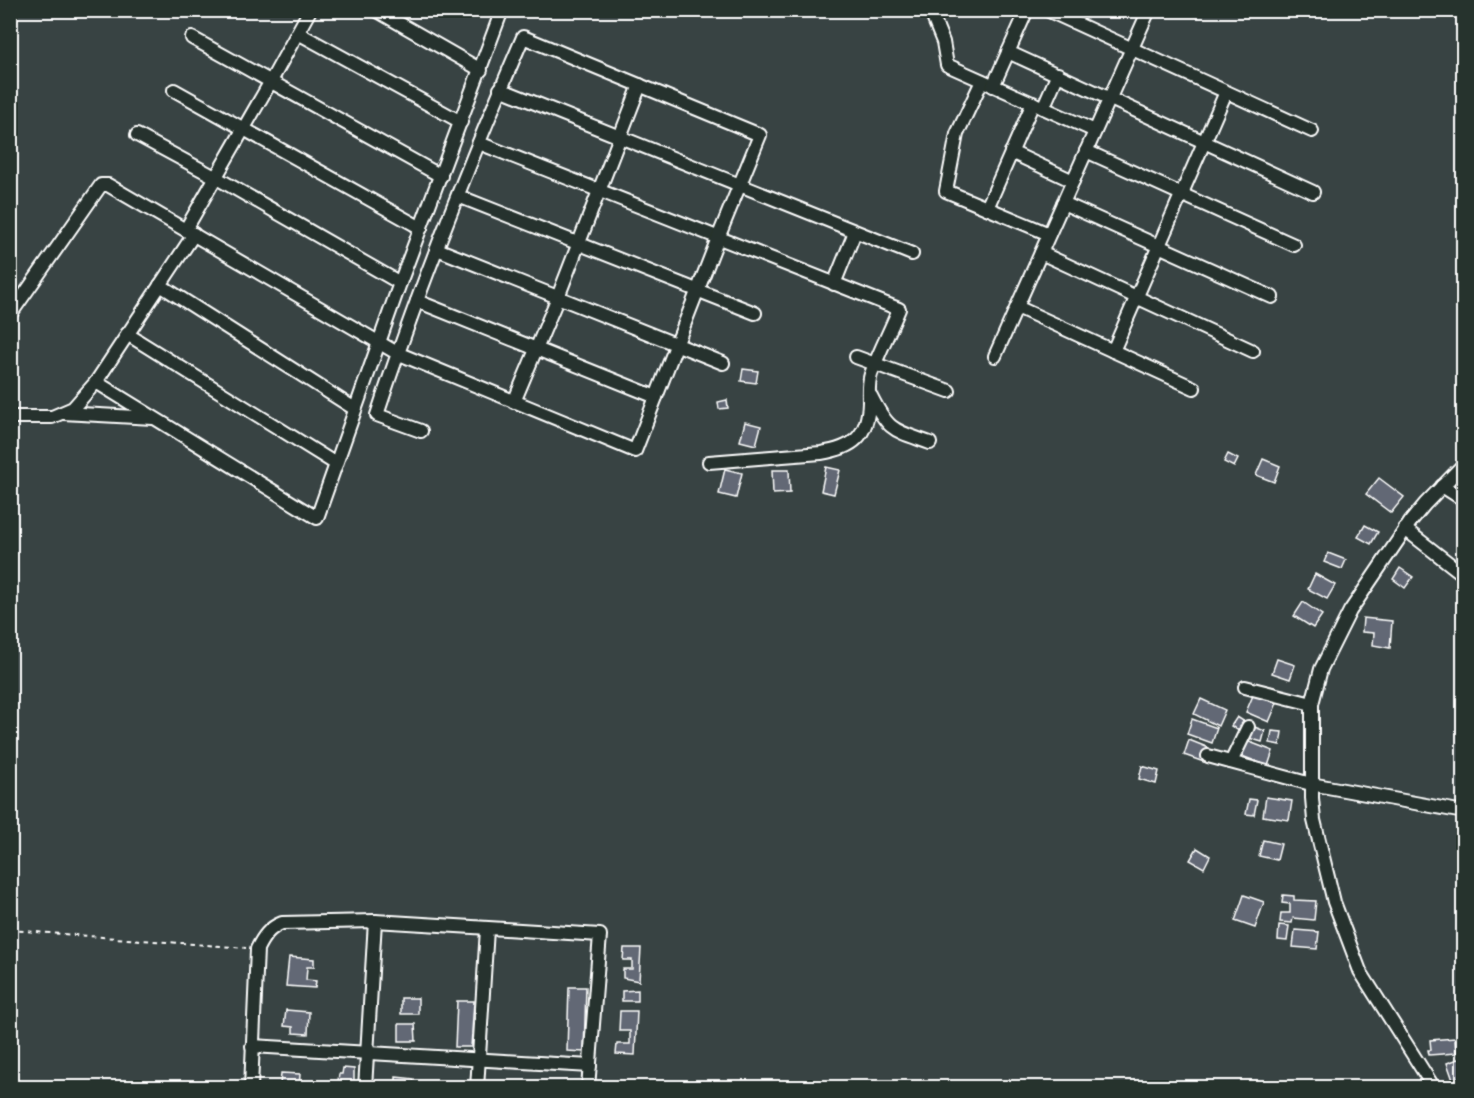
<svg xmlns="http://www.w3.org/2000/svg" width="1474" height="1098" viewBox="0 0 1474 1098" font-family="Delius,sans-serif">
  <rect width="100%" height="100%" fill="#384343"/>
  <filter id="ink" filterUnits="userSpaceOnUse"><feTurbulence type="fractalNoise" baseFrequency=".0167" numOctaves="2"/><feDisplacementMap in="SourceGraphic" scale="12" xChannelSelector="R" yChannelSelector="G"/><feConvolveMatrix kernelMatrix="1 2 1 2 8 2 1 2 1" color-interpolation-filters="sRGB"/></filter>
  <g filter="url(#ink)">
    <g fill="#626875" stroke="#fff" stroke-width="1.5">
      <path d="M743 369 758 371 756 383 741 381Z"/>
      <path d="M727 400 728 408 719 409 718 402Z"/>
      <path d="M745 422 761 426 756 445 740 441Z"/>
      <path d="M1228 454 1238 459 1234 467 1224 462Z"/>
      <path d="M1263 459 1280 466 1274 482 1256 475Z"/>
      <path d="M826 467 840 470 834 494 821 491Z"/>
      <path d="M725 469 742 473 736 498 719 494Z"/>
      <path d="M772 470H789L790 493 773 494Z"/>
      <path d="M1379 478 1404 497 1391 513 1366 494Z"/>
      <path d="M1365 525 1378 532 1371 544 1358 537Z"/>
      <path d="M1328 553 1346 560 1342 569 1324 562Z"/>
      <path d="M1400 568 1413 577 1405 588 1393 579Z"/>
      <path d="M1315 574 1335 585 1327 599 1308 589Z"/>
      <path d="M1303 602 1322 615 1313 628 1294 616Z"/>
      <path d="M1363 618 1392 621 1390 648 1373 645 1374 633 1362 632Z"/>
      <path d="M1277 659 1295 665 1290 679 1272 673Z"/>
      <path d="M1254 693 1277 703 1269 722 1246 712Z"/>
      <path d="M1201 699 1225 710 1218 726 1194 714Z"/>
      <path d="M1237 717 1248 724 1242 733 1231 726Z"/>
      <path d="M1192 719 1217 728 1212 743 1187 734Z"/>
      <path d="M1252 726 1265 731 1262 742 1249 738Z"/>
      <path d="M1272 731 1282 732 1280 745 1270 743Z"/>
      <path d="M1189 740 1209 748 1204 762 1184 755Z"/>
      <path d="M1247 741 1273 751 1268 766 1242 756Z"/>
      <path d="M1142 766 1159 771 1156 784 1139 779Z"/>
      <path d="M1266 797 1292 801 1289 820 1263 816Z"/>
      <path d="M1249 799 1257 800 1254 815 1246 814Z"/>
      <path d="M1263 840 1281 844 1277 860 1259 856Z"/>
      <path d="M1197 848 1210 856 1204 868 1190 860Z"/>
      <path d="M1244 895 1264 902 1255 928 1235 921Z"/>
      <path d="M1283 895 1294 896V900L1316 901 1314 920 1293 918 1292 923 1280 922 1281 913H1290V904L1282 903Z"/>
      <path d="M1279 925 1289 926 1287 941 1278 940Z"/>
      <path d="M1295 930 1319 932 1317 949 1293 947Z"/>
      <path d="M624 948H641L639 981 623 978V969H632V960H623Z"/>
      <path d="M289 957 314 959V967H307L306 980 316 981 315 988 286 986Z"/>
      <path d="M569 987H586L584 1052 567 1051Z"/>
      <path d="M638 990V1001H622V991Z"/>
      <rect x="401" y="998" width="17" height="16"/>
      <path d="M457 1001H474L471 1047H455Z"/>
      <path d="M286 1010 309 1012 308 1034 293 1033V1027L284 1026Z"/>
      <path d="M620 1011H637L635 1055 616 1054 617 1044H630V1031H619Z"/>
      <path d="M399 1024H415L416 1041H399Z"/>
      <path d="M1455 1038 1456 1053 1429 1055 1428 1050H1431L1430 1040Z"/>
      <path d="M1464 1057V1076L1453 1080 1447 1063Z"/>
      <path d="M343 1068 354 1069V1088H337L339 1074H342Z"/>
      <path d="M281 1073 300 1074 299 1088 280 1085Z"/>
      <path d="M396 1077 414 1079 413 1088H396Z"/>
      <rect x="451" y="1084" width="16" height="4"/>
    </g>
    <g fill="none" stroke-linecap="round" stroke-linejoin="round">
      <g stroke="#fff" stroke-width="16">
        <g id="street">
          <path d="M376 10 481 70"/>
          <path d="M930 10 943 42 947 65 1095 131"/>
          <path d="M1047 10 1312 131"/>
          <path d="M298 33 461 122"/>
          <path d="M192 38 441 176"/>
          <path d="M1008 52 1313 192"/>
          <path d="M982 81 957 134 946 191 1049 234"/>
          <path d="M993 86 1027 10"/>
          <path d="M500 89 912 254"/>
          <path d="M174 90 421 228"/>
          <path d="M1043 108 1058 74"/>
          <path d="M137 135 215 177 400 283"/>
          <path d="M479 143 899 309C890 331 879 352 871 374 868 383 869 393 869 402 868 437 853 448 821 453L709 462"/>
          <path d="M1086 151 1294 245"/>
          <path d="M1011 152 1073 181"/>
          <path d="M458 196 755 313"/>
          <path d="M1063 203 1272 297"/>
          <path d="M987 208 1033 103"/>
          <path d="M186 229 271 81 310 10"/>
          <path d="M437 249 723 363"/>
          <path d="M1041 253 1253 351"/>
          <path d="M834 284 855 232"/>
          <path d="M160 285 355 409"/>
          <path d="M417 301 656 397"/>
          <path d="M1017 307 1194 388"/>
          <path d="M10 315 101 185H108L397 353 635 451 718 238 760 135 523 37C470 161 419 287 377 415L421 431"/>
          <path d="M127 334 336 464"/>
          <path d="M1113 351 1226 92"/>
          <path d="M995 356 1149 10"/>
          <path d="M856 357 949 391"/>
          <path d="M96 382 317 518 400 283 502 10"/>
          <path d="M871 396C889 432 894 430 930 443"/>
          <path d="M514 402 558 297 640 85"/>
          <path d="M63 413 153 418"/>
          <path d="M10 417H52L73 408 96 382 194 234"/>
          <path d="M1442 486 1464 500"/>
          <path d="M1405 529 1464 575"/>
          <path d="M1245 687 1312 704"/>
          <path d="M1208 756 1311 784 1464 812"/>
          <path d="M1231 762 1248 727"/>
          <path d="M375 921 600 935 588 1088"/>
          <path d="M252 1046 590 1066"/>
          <path d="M251 1088 257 949C263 937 269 928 282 923L375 921 365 1088"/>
          <path d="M477 1088 487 929"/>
          <path d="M1434 1088 1360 971 1334 902 1314 820 1312 798V704L1321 669 1350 611 1411 521 1425 504 1464 464"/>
        </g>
      </g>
      <path stroke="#fff" stroke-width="2" stroke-dasharray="4.5 4.5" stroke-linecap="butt" d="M10 930 246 948"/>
      <use href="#street" stroke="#26332d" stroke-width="12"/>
    </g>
  </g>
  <rect width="1474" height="1098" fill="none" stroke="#26332d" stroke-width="36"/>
  <rect x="18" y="18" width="1438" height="1062" fill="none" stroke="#fff" stroke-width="2" filter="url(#ink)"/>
</svg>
